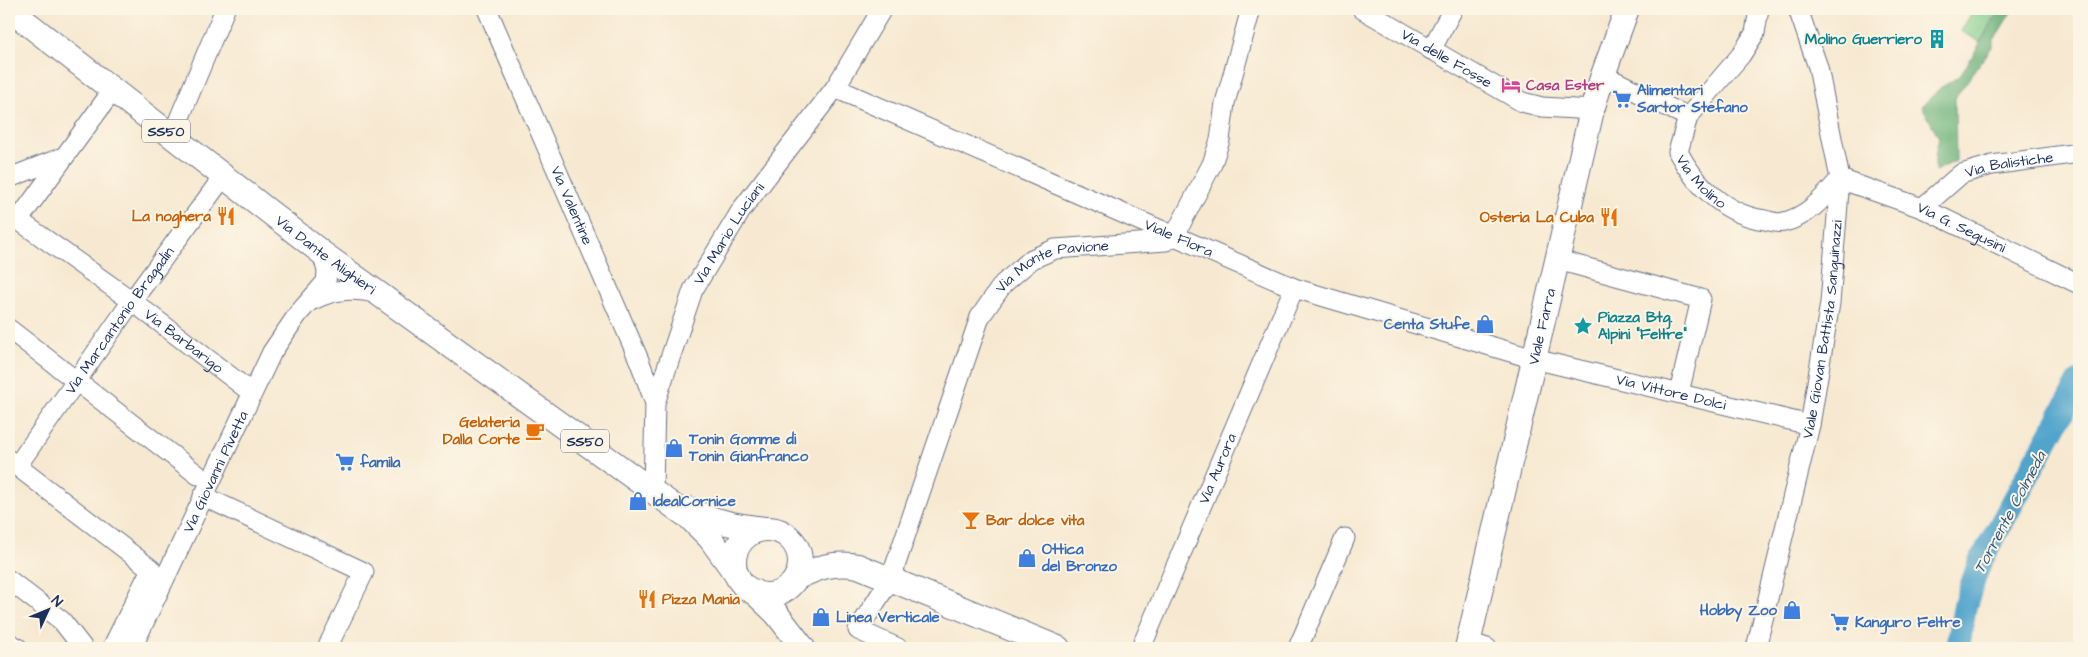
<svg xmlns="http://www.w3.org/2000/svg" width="2088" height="657" viewBox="0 0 2088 657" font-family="'Architects Daughter',sans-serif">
  <rect width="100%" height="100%" fill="#fcf5e5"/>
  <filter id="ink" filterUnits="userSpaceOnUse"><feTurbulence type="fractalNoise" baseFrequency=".02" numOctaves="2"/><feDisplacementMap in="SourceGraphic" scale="10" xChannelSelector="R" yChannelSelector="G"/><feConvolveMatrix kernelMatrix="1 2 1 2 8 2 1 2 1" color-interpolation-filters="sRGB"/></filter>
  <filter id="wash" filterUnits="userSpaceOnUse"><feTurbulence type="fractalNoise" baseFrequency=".0096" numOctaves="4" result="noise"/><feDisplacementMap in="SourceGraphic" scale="20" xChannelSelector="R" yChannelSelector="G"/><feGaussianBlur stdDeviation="1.12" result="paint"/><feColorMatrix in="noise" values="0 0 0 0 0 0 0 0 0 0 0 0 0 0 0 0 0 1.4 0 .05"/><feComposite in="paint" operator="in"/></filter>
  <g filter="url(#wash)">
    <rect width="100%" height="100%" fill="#f7e9d1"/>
    <path fill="#80cc8b" stroke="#4e7e74" d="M1974 9H1999L1980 42 1961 31Z"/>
    <path fill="#68b077" stroke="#42706a" d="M2001 9H2013L1994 40 1992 47 1955 98 1956 161 1935 171V156L1939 138 1922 106 1940 88 1960 76Z"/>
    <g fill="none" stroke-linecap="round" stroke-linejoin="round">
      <path stroke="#51a4cc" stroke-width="24" d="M1958 648 1965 605 1979 564 2079 382"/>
    </g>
  </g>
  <g filter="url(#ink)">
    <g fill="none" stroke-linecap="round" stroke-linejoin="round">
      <g stroke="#687086" stroke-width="21">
        <g id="minor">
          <path id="s1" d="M487 9 639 360 655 403"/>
          <path id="s2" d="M1362 9 1522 102 1542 107 1592 110"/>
          <path d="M1431 50 1453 9"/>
          <path id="s3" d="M1603 75 1688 117 1678 152C1696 186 1726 215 1765 220 1770 221 1778 224 1784 222 1809 216 1824 197 1840 179L1922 208 2079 284"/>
          <path id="s4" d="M835 88 1294 288 1534 359 1810 425"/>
          <path id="s5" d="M113 90 20 218 21 222 132 301 252 393"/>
          <path d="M1688 117 1741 55 1755 33 1759 9"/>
          <path d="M172 136 225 9"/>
          <path d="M9 178 63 157"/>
          <path id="s6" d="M1922 208 1961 174 1992 165 2079 153"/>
          <path d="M1558 260 1701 299 1679 393"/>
          <path d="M313 300C335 289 354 288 378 294"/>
          <path d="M9 329 198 475"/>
          <path d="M9 460 151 569 112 648"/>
          <path id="s7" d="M17 466 132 301 223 177"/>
          <path id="s8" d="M653 489 655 403 693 290 742 209 835 88 882 9"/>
          <path d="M203 496 364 572 327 648"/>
          <path d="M9 580 62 621 83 648"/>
          <path d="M1468 642 1487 648"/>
          <path d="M9 643 18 648"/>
          <path id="s9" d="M132 648 272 352 298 314 326 282 327 271 322 253"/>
          <path id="s10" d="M898 648 858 630 891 578 980 317 1003 284 1032 259 1055 249 1166 241 1175 235 1212 164 1220 140 1225 103 1251 9"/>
          <path id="s11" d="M1141 648 1294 288"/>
          <path d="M1298 648 1345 538"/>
          <path id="s12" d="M1756 648 1810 425 1830 303 1840 179 1818 67 1798 9"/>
        </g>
      </g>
      <g stroke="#687086" stroke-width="26">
        <g id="major">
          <path id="s13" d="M9 9 322 253 690 518 710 538 738 577"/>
          <path d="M689 509C713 522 738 526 765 529"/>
          <circle cx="767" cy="562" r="33"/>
          <path d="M796 578C817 568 834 561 858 566L1058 648"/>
          <path d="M753 591 776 613 803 648"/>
          <path id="s14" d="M1467 648 1592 110 1603 75 1627 9"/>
        </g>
      </g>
      <use href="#minor" stroke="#fff" stroke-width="19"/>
      <use href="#major" stroke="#fff" stroke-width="24"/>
    </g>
  </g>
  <defs>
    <g id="building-bare" transform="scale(1.5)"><path d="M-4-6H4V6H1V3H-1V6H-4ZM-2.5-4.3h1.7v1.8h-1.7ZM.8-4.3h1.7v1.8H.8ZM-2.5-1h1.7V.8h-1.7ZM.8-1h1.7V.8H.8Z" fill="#0f9aa8" stroke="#fcf5e5" stroke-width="2.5" paint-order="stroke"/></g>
    <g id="hotel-bare" transform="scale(1.5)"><path d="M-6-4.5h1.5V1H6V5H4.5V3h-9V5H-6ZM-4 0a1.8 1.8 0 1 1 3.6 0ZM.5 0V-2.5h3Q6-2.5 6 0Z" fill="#d1479c" stroke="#fcf5e5" stroke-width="2.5" paint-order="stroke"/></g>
    <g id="supermarket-bare" transform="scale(1.5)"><path d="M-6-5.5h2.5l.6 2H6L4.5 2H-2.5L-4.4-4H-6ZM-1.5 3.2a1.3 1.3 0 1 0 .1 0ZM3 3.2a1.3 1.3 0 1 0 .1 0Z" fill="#3f7fe0" stroke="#fcf5e5" stroke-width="2.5" paint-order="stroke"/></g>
    <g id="restaurant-bare" transform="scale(1.5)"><path d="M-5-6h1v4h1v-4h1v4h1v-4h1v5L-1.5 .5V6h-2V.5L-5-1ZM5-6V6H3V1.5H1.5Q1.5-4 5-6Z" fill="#e8710a" stroke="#fcf5e5" stroke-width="2.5" paint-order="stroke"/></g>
    <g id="shop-bare" transform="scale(1.5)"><path d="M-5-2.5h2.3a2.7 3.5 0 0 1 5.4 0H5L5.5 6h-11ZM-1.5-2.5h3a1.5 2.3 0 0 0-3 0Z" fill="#3f7fe0" stroke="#fcf5e5" stroke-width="2.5" paint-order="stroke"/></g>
    <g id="sight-bare" transform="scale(1.5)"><path d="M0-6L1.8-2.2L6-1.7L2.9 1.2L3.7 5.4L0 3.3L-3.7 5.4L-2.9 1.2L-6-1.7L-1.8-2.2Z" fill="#0f9aa8" stroke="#fcf5e5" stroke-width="2.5" paint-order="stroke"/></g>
    <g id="cafe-bare" transform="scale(1.5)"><path d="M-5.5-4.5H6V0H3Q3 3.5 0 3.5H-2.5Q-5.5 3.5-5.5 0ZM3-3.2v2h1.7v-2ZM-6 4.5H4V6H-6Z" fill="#e8710a" stroke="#fcf5e5" stroke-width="2.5" paint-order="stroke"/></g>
    <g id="bar-bare" transform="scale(1.5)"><path d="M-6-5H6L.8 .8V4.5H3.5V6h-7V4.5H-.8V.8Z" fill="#e8710a" stroke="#fcf5e5" stroke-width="2.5" paint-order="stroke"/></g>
  </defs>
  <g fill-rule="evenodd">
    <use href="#building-bare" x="1937" y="39"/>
    <use href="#hotel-bare" x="1511" y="85"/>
    <use href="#supermarket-bare" x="1622" y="99"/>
    <use href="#restaurant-bare" x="226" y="216"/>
    <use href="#restaurant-bare" x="1609" y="217"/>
    <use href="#shop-bare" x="1485" y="324"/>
    <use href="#sight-bare" x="1583" y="326"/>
    <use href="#cafe-bare" x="535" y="431"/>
    <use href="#shop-bare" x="674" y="448"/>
    <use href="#supermarket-bare" x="345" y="462"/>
    <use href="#shop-bare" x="638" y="501"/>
    <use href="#bar-bare" x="971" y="520"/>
    <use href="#shop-bare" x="1027" y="558"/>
    <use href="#restaurant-bare" x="647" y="599"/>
    <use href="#shop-bare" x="1792" y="610"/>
    <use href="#shop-bare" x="821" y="617"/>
    <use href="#supermarket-bare" x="1840" y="622"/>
  </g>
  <g text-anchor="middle" stroke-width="4" stroke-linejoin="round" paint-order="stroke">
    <g fill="#fcf5e5" stroke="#5e6a86" stroke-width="1">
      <rect x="142" y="119.5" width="48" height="23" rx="4"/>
      <rect x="561" y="429.5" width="48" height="23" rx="4"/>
    </g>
    <g font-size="14" font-weight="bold" fill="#1b2f5e">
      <text x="166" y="136">SS50</text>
      <text x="585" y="446">SS50</text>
    </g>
    <g font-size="15" font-weight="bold" fill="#0d838f" stroke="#fcf5e5" text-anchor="end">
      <text x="1922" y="44">Molino Guerriero</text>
      <text x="1598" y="322" text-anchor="start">Piazza Btg.<tspan x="1598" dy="17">Alpini "Feltre"</tspan></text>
    </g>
    <g font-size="15" fill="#1b2f5e" stroke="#fcf5e5">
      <text dy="5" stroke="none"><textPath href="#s2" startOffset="98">Via delle Fosse</textPath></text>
      <text dy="5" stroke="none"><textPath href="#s6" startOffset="101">Via Balistiche</textPath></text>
      <text dy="5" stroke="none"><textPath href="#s3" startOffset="169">Via Molino</textPath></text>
      <text dy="5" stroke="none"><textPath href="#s1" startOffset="214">Via Valentine</textPath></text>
      <text dy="5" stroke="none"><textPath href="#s3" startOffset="468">Via G. Segusini</textPath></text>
      <text dy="5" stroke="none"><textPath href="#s8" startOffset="272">Via Mario Luciani</textPath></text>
      <text dy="5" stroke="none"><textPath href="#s4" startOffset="375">Viale Flora</textPath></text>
      <text dy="5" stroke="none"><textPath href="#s13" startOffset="401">Via Dante Alighieri</textPath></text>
      <text dy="5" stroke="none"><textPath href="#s10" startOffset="476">Via Monte Pavione</textPath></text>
      <text dy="5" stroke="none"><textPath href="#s7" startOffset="178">Via Marcantonio Bragadin</textPath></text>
      <text dy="5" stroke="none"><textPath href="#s14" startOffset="330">Viale Farra</textPath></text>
      <text dy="5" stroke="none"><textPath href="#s12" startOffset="326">Viale Giovan Battista Sanguinazzi</textPath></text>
      <text dy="5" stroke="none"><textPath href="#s5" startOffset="364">Via Barbarigo</textPath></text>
      <text dy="5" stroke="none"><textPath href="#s4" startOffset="892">Via Vittore Dolci</textPath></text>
      <text dy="5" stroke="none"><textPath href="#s11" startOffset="195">Via Aurora</textPath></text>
      <text dy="5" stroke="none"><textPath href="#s9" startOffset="195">Via Giovanni Pivetta</textPath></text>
    </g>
    <g font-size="15" font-weight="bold" fill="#b23c85" stroke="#fcf5e5" text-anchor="start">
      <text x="1526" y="90">Casa Ester</text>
    </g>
    <g font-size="15" font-weight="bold" fill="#366cbe" stroke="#fcf5e5" text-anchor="start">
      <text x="1637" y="95">Alimentari<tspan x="1637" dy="17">Sartor Stefano</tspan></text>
      <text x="1470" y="329" text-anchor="end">Centa Stufe</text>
      <text x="689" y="444">Tonin Gomme di<tspan x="689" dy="17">Tonin Gianfranco</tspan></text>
      <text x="360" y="467">famila</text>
      <text x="653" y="506">IdealCornice</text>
      <text x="1042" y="554">Ottica<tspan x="1042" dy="17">del Bronzo</tspan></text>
      <text x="1777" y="615" text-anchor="end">Hobby Zoo</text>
      <text x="836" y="622">Linea Verticale</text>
      <text x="1855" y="627">Kanguro Feltre</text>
    </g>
    <g font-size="15" font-weight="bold" fill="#c56008" stroke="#fcf5e5" text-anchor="end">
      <text x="211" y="221">La noghera</text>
      <text x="1594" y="222">Osteria La Cuba</text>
      <text x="520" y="427">Gelateria<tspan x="520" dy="17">Dalla Corte</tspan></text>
      <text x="986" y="525" text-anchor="start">Bar dolce vita</text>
      <text x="662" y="604" text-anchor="start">Pizza Mania</text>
    </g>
    <g font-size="16" font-style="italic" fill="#2e5884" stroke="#fcf5e5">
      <text transform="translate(2009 512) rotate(-62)" y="6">Torrente Colmeda</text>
    </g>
  </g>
  <rect width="2088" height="657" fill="none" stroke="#fcf5e5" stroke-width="30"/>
  <g transform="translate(48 610) rotate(46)" stroke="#fcf5e5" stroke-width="4" paint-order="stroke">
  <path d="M0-4L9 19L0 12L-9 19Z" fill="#1b2f5e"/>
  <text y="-8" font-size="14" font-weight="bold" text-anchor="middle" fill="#1b2f5e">N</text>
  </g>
</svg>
